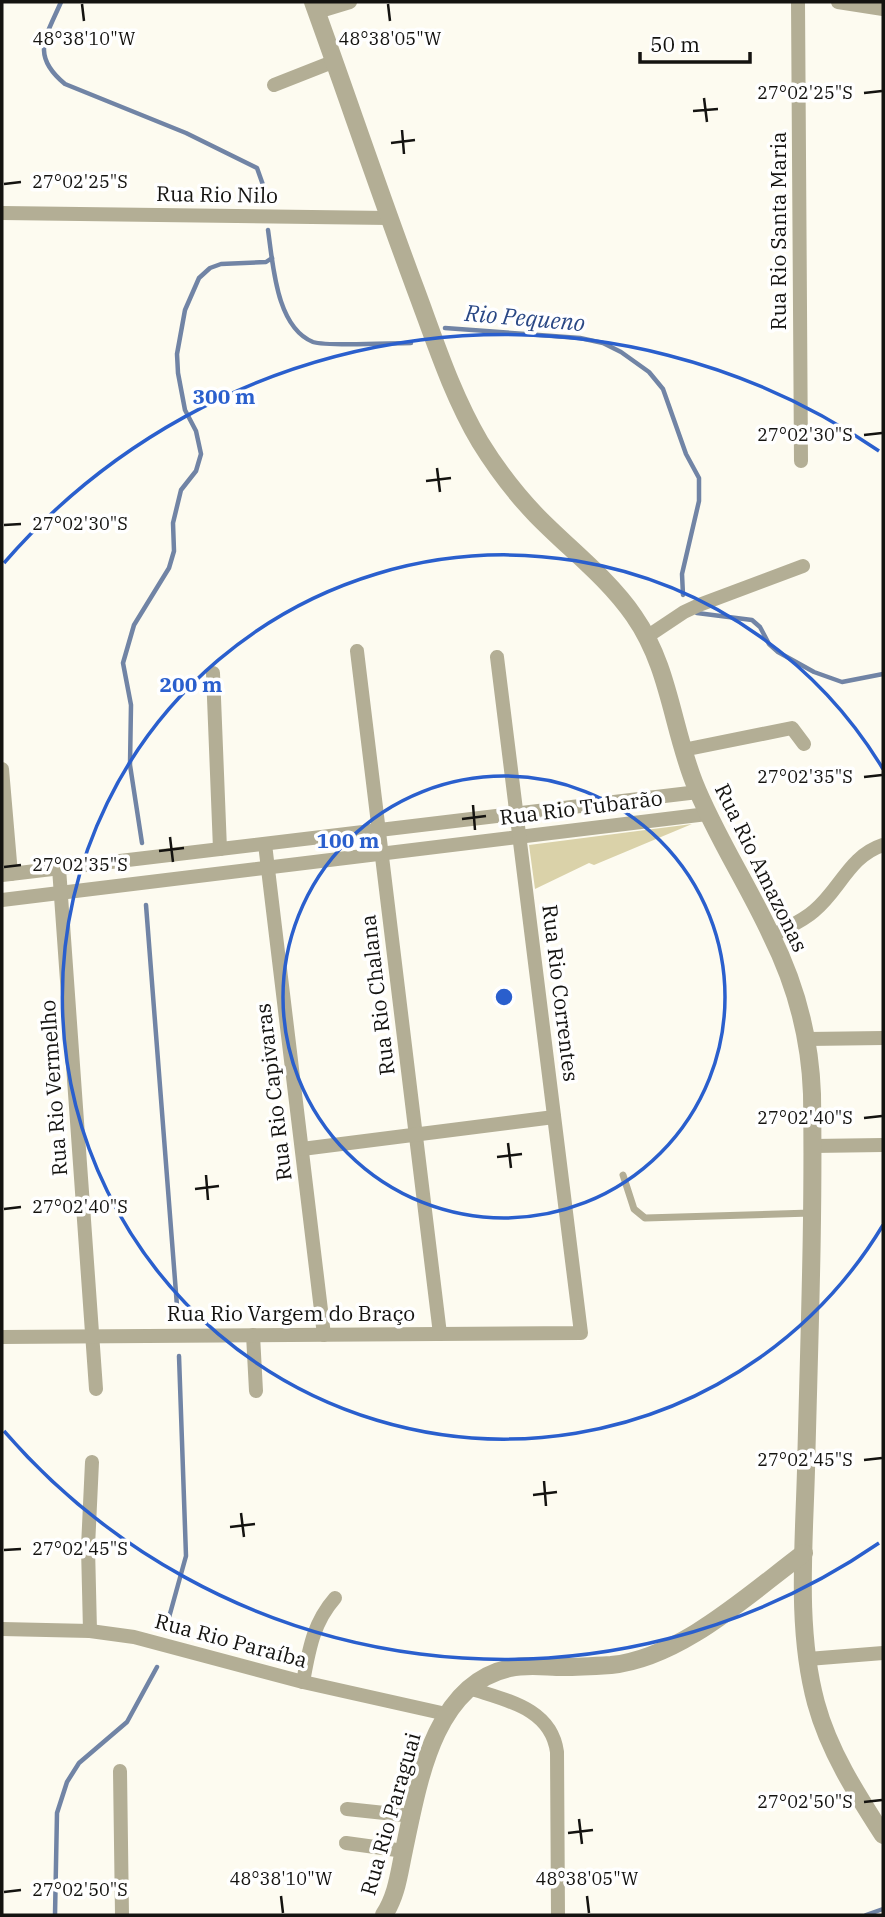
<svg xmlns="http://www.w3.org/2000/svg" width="885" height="1917" viewBox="0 0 885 1917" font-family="'IBM Plex Serif',serif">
  <rect width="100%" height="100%" fill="#fdfbf0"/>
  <path fill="#dad2a9" d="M692 824 594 865 589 863 535 889 529 845Z"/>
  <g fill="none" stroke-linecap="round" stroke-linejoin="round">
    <g stroke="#7184a5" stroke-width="4.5">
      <path d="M61 2C46 37 30 55 65 84L186 133 257 168 268 199"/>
      <path d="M268 230C273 264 276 327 313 342 327 347 391 343 411 343"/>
      <path d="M445 328 580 338 603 343 621 352 649 372 663 389 686 454 699 478V501L682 574 683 595"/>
      <path d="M697 613 752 620 760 627 769 644 778 652 814 672 842 682 883 674"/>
      <path d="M142 843 130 765 131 705 123 663 134 625 169 568 174 551 173 523 181 490 196 471 201 454 196 431 185 410 178 373 177 354 185 310 199 278 210 268 221 264 266 262 272 258"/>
      <path d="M146 905 178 1319"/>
      <path d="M168 1621 186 1556 179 1356"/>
      <path d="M55 1915 57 1813 67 1782 79 1763 127 1722 157 1667"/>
      <path d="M866 1915 883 1909"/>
    </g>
    <path stroke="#b3ae95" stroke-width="7" d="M623 1175 634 1209 645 1218 811 1213"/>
    <g stroke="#b3ae95" stroke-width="14">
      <path d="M798 2 801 461"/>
      <path d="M838 2 883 9"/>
      <path d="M317 12 350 2"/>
      <path d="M274 85 335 61"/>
      <path d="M2 213 389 218"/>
      <path d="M648 636 684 612 699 605 803 566"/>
      <path d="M357 651 440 1334"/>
      <path d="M213 673 220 849"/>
      <path d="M683 750 792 728 804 744"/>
      <path d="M2 769 11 874"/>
      <path d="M265 844 324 1335"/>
      <path d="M59 868 96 1389"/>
      <path d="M2 875 698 792"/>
      <path d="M2 900 707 814"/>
      <path d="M772 936C786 928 803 921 814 911 840 890 849 856 883 845"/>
      <path d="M808 1039 883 1038"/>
      <path d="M813 1146 883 1145"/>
      <path d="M302 1149 554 1117"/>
      <path d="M253 1335 256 1391"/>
      <path d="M2 1337 581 1333 497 657"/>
      <path d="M2 1629 90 1631 134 1637 303 1682 446 1714"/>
      <path d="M90 1631 88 1547 92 1462"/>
      <path d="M808 1659 883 1653"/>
      <path d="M303 1682C309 1650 313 1623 335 1598"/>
      <path d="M469 1688C504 1700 551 1707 557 1752L558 1915"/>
      <path d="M120 1771 122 1915"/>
      <path d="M347 1809 413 1816"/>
      <path d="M346 1843 404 1851"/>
    </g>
    <g stroke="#b3ae95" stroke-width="18">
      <path d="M313 2C347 96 379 191 414 285 434 338 451 393 480 442 496 468 515 493 536 515 569 549 607 577 634 616 669 666 672 726 694 782 715 835 747 883 771 935 796 985 810 1038 812 1094 814 1219 809 1345 806 1470 804 1546 796 1629 816 1703 829 1751 856 1793 883 1835"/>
      <path d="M384 1915C397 1895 399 1873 404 1850 418 1785 433 1684 510 1668 527 1664 546 1667 563 1667 579 1667 595 1666 611 1665 681 1658 749 1594 804 1553"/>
    </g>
  </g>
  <path fill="none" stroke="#141310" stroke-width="2.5" d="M82 4 84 21M388 4 390 21M864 93 882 91M704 98 707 122M693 111 718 109M402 130 404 154M391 143 415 140M4 184 21 182M864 435 882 433M437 468 440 492M426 481 451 478M4 525 21 524M864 777 882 775M473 805 475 830M462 819 486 816M170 837 173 862M159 851 184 848M4 867 21 865M864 1118 882 1116M508 1143 511 1168M497 1157 522 1154M206 1175 208 1200M195 1189 219 1186M4 1209 21 1207M864 1460 882 1458M544 1481 546 1506M533 1495 557 1492M241 1513 244 1537M230 1527 255 1524M4 1550 21 1549M864 1802 882 1800M579 1819 582 1844M568 1833 593 1830M4 1892 21 1890M281 1896 283 1913M587 1896 589 1913"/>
  <g fill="none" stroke="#2a5fcd" stroke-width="3.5">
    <circle cx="504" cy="997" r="221"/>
    <path d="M883 1225A442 442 0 1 1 883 769"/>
    <path d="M879 1543A662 662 0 0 1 4 1431M4 563A662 662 0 0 1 879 451"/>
  </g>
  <g text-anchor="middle" stroke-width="7" stroke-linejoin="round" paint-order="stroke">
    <g font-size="21" fill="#141310" stroke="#fff">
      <text transform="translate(217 195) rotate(1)" y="7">Rua Rio Nilo</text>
      <text transform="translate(779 231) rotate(-90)" y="7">Rua Rio Santa Maria</text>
      <text transform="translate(581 808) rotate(-7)" y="7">Rua Rio Tubarão</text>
      <text transform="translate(761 868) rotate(64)" y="7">Rua Rio Amazonas</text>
      <text transform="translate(560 993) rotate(83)" y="7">Rua Rio Correntes</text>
      <text transform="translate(378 995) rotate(-97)" y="7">Rua Rio Chalana</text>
      <text transform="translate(54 1088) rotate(-94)" y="7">Rua Rio Vermelho</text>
      <text transform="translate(274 1092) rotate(-97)" y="7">Rua Rio Capivaras</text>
      <text x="291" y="1321">Rua Rio Vargem do Braço</text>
      <text transform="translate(231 1641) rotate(15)" y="7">Rua Rio Paraíba</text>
      <text transform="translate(391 1814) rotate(-74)" y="7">Rua Rio Paraguai</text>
    </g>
    <g font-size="23" font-style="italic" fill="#2a4885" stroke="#fff">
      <text transform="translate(525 318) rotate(5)" y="8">Rio Pequeno</text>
    </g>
  </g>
  <g font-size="18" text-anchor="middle" fill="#141310" stroke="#fff" stroke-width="7" stroke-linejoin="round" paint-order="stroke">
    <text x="84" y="45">48°38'10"W</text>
    <text x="390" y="45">48°38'05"W</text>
    <text x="805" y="99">27°02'25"S</text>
    <text x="80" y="188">27°02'25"S</text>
    <text x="805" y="441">27°02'30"S</text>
    <text x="80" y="530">27°02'30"S</text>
    <text x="805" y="783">27°02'35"S</text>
    <text x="80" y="871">27°02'35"S</text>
    <text x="805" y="1124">27°02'40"S</text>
    <text x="80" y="1213">27°02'40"S</text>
    <text x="805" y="1466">27°02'45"S</text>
    <text x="80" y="1555">27°02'45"S</text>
    <text x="805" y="1808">27°02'50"S</text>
    <text x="281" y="1885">48°38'10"W</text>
    <text x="587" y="1885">48°38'05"W</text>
    <text x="80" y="1896">27°02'50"S</text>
  </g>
  <circle cx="504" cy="997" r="10" fill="#2a5fcd" stroke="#fff" stroke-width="3.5"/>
  <g font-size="21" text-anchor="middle" font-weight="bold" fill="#2a5fcd" stroke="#fff" stroke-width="7" stroke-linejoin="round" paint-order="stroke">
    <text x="224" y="404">300 m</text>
    <text x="191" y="692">200 m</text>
    <text x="348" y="848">100 m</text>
  </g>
  <rect width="885" height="1917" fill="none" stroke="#141310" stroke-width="7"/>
  <path d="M640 52v10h110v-10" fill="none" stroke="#141310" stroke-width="3.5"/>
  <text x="650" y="52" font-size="21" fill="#141310" stroke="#ffffff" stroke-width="5" paint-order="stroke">50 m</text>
</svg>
